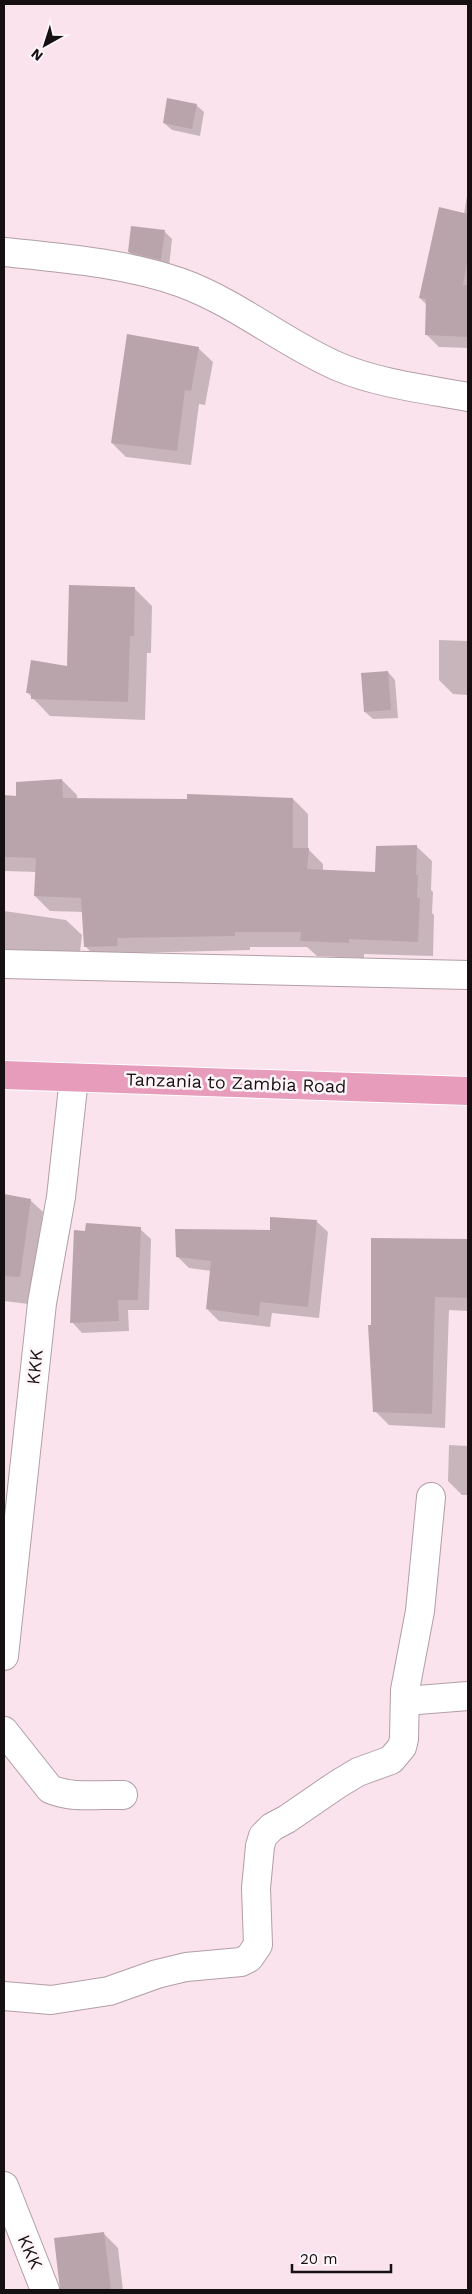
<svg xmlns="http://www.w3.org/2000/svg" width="472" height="2294" viewBox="0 0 472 2294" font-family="'Work Sans',sans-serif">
  <rect width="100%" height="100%" fill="#fae3ec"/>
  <g fill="#0003">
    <path d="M196 105 204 112 200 136 172 130 164 123Z"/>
    <path d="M467 196 468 348 439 347 426 334 427 305 420 298 464 214Z"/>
    <path d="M165 232 172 239 169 267 137 260 129 252Z"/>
    <path d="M198 348 213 362 205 405 199 404 191 465 126 457 112 443Z"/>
    <path d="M135 589 152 606 151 653H147L145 720 50 716 28 693 68 667Z"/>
    <path d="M439 640 468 641V695L453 694 439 680Z"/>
    <path d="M388 672 395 680 398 718 373 719 365 712Z"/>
    <path d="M62 780 77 795V800L293 799 308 814V849L323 864V871L376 874 416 846 432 861 431 890 433 892 432 913 434 915 433 956 364 954V958L317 956 307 947H250V950L132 953V961L101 962 85 946 84 912 50 911 35 896 36 872 4 871V796L18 797Z"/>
    <path d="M4 911 66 920 82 935 80 952 27 950V954L4 950Z"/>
    <path d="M4 1195 30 1200 43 1212 29 1304 4 1301Z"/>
    <path d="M316 1221 328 1232 319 1318 272 1313 270 1327 219 1321 207 1309 211 1271 189 1268 177 1256Z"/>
    <path d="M140 1229 151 1239 149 1310H128L129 1331 82 1333 72 1322 87 1232Z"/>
    <path d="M373 1240 468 1242V1311L449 1310 445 1428 389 1425 375 1411Z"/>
    <path d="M449 1445 468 1446V1495H462L448 1481Z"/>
    <path d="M104 2234 118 2248 123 2290H61L55 2239Z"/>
  </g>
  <g fill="#baa4ac">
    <path d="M167 98 197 104 192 129 163 123Z"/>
    <path d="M439 207 468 214V257L463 285H468V337L425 335 426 299 419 298Z"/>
    <path d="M131 226 165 230 161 260 128 252Z"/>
    <path d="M127 334 199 347 191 391 185 390 177 451 111 443Z"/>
    <path d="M69 585 135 587 134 636H130L128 702 31 699V693H26L31 660 67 666Z"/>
    <path d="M388 671 391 710 364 712 361 673Z"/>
    <path d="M62 779 63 798 187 799V794L293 798V848H309L307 869 375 872 376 846 417 845 416 875H418L417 898H420L418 942 349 939V943L300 941 301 932H235V936L117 938 118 946 84 947 81 898 34 896 36 858 4 857V795L16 796V782Z"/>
    <path d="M4 1194 31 1199 20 1277 4 1276Z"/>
    <path d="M270 1217 317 1220 308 1307 260 1302 259 1316 206 1309 211 1261 176 1257 175 1229 270 1230Z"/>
    <path d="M86 1223 141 1227 138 1300H118L119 1321 70 1323 74 1230 85 1231Z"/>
    <path d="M371 1238 468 1239V1298L435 1297 432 1414 373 1412 368 1325H371Z"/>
    <path d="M104 2232 111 2290H60L54 2238Z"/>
  </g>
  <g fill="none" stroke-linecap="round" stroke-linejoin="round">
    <g stroke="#b39ea6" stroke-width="30">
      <g id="street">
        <path d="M4 252C63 258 126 263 182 283 239 304 285 344 339 367 380 384 425 389 468 397"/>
        <path d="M4 964 468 975"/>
        <path d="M4 1656 42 1303 61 1197 74 1078"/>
        <path d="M405 1701 468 1696"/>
        <path d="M4 1731 50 1789C72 1799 99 1794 123 1795"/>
        <path d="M4 1996 51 2000 109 1991 157 1974 186 1967 241 1962 249 1958 258 1945 256 1888 260 1846 263 1836 272 1827 287 1819 338 1784 358 1772 391 1760 402 1747 404 1739 405 1690 420 1611 431 1497"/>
        <path d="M4 2186 45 2290"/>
      </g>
    </g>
    <g stroke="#fff" stroke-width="30">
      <path id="highway" d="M4 1075 468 1091"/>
    </g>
    <use href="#street" stroke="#fff" stroke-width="28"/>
    <use href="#highway" stroke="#e69cba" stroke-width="28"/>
  </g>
  <g text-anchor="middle" stroke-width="5" stroke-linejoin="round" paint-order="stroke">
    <g font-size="18" fill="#171013" stroke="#fef5f8">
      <text transform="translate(236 1083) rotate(2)" y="6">Tanzania to Zambia Road</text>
      <text transform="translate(35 1367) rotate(-84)" y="6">KKK</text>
      <text transform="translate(30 2252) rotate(66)" y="6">KKK</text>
    </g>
  </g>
  <rect width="472" height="2294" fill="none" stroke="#171013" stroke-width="10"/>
  <g transform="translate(45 45) rotate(219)" stroke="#fef5f8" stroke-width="4" paint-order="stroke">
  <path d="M0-4L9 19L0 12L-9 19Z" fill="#171013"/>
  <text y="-8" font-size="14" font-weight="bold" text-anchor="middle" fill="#171013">N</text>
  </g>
  <path d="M292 2264v8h99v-8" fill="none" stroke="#171013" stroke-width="2.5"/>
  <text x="300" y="2264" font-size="15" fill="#171013" stroke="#fef5f8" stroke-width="4" paint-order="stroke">20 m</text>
</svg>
